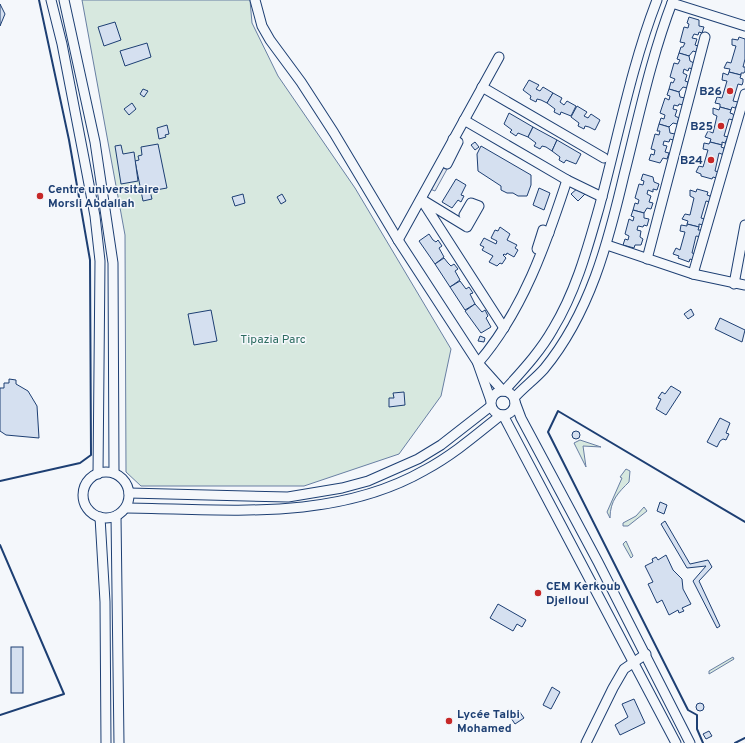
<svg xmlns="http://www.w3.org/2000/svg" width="745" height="743" viewBox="0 0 745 743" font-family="Overpass,sans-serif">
  <rect width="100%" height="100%" fill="#f4f7fb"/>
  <g fill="#d7e8df" stroke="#687fa3">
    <path d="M82 0H250L252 23 278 76 355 188 451 349 441 396 399 454 304 486H141L126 472 125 235Z"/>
    <path d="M580 440 601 447 583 446 586 467 574 443Z"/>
    <path d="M626 469 630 471 629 482C619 492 610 500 610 518L607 512 622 478 620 477Z"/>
    <path d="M644 507 647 511 628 526H623V523L636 516Z"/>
    <path d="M626 541 633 556 631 558 623 544Z"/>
    <path d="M733 657 734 659 709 674V671Z"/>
  </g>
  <path fill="#e3e8f0" stroke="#687fa3" d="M457 139 462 142 435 191 430 189Z"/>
  <g fill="#d5e0f0" stroke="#1d3f73">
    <path d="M0 4 5 14 0 26Z"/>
    <path d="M689 17 699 20V26L704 27 702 33 699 32 698 35 694 34 692 38 697 39 695 45 698 46 696 52 693 51 689 56 679 53 681 47H683L685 43 680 42 684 27 688 28 689 24 687 23Z"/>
    <path d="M115 22 121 40 104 46 98 27Z"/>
    <path d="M739 37 745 39V59L743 67H745V71L744 73H741V75L729 72 730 69 724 68 727 62 731 63 736 46 732 45V39L738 40Z"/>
    <path d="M147 43 151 57 125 66 120 51Z"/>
    <path d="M679 53 689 56 690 61 694 63 693 69 689 68 688 71 684 69 683 73 687 75 685 81 688 82 687 88 683 87 679 92 669 89 671 82 673 83 675 79 670 77 674 63 678 64 680 60 677 59Z"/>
    <path d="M729 72 741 75 740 78 743 79V82L742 85 738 84 733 101 738 102 737 105 735 108 732 107 731 110 720 107V104L715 103 717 97 722 98 727 81 722 80 723 73 728 75Z"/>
    <path d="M529 80 539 85 536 89 540 91 543 87 553 93 547 103 541 100 537 99 536 102 530 99 531 96 523 90Z"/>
    <path d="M143 89 148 91 144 97 140 94Z"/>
    <path d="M669 89 679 92 680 97 685 98 683 105 679 104 678 106 674 105 673 109 677 110 675 116 679 118 677 124 673 123 669 127 659 124 661 118 664 119 665 115 660 113 665 98 669 100 670 96 667 95Z"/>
    <path d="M553 93 562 98 560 102 564 105 567 101 576 106 571 116 561 112 560 115 554 112 555 109 547 103Z"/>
    <path d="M132 103 136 109 129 115 124 109Z"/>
    <path d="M577 106 587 112 584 116 588 118 591 114 600 120 595 130 589 127 585 126 584 129 578 126 579 123 571 117Z"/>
    <path d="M720 107 731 110 730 113 733 114 734 117 733 120 729 119 724 136 728 137 725 143 722 142V145L710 142 711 139 705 137 708 131 713 133 717 116 713 114V108L719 110Z"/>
    <path d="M509 113 533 127 528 137 518 133 516 136 510 132 512 130 504 124Z"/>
    <path d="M659 124 669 127 670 133 675 134 673 140 670 139 669 142 664 141 663 145 667 146 665 152 669 153 667 159 663 158 660 163 649 160 651 154 654 155 655 150 651 149 655 134 659 135 660 131H657Z"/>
    <path d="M167 125 169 134 165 135 166 137 159 139 157 128Z"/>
    <path d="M533 127 557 140 552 151 546 147 542 146 540 149 534 146 536 143 528 137Z"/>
    <path d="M557 140 581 154 576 164 566 160 564 163 559 160 560 157 552 151Z"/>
    <path d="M475 142 479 147 475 150 471 145Z"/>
    <path d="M710 142 722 145 721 147 724 148V155L719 153 715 171 719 172 716 178 713 177 712 179 701 176V174L696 172 699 166 703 167 708 150 703 149 704 143 709 144Z"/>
    <path d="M158 144 167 188 150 191 152 199 143 201 135 161 139 160 138 156 142 155 141 147Z"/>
    <path d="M121 145 123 154 134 152 138 181 121 184 115 146Z"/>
    <path d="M481 146 531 175V185L527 196H518L513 193H507L501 190V186L478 171 477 154Z"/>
    <path d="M643 174 653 177 654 182 659 184 657 190 653 189V192L648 190 647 194 651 196 649 202 653 203 651 209 647 208 644 213 633 210 635 203 638 204 639 200 635 198 639 184 643 185 644 181 641 180Z"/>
    <path d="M456 179 466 185 461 195 464 196 461 202 458 200 452 208 442 202Z"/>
    <path d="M579 187 585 194 578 201 571 194Z"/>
    <path d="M539 188 550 193 544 210 533 205Z"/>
    <path d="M697 189 708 192 707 195 710 196 711 199 710 202 706 201 701 218 705 219 703 225 699 224V227L687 224 688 221 682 219 685 214 690 215 694 198 690 196V190L696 192Z"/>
    <path d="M243 194 245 203 235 206 232 197Z"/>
    <path d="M282 194 286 201 281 204 277 197Z"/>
    <path d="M633 210 644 213V218L649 219 647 226 644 225 643 227 638 226 637 230 641 231 640 237 643 239 641 245H635L634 248 623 245 625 239 628 240 629 236 625 234 629 219 633 221 634 217 631 216Z"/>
    <path d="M687 224 699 227 698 230H701V237L696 236 692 253 696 254 693 260 690 259 689 262 678 258 679 256 673 254 676 248 680 250 685 232 680 231 681 225 687 226Z"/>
    <path d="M500 227 510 234 507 240 517 245 515 248 518 250 514 257 507 253 506 255 504 254 503 255 506 258 502 264 500 263 497 266 489 262 493 256 482 250 484 247 480 245 484 238 496 244 497 241 491 238 495 230 498 231Z"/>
    <path d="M429 234 433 240 436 242 438 240 442 246 439 248 444 257 435 264 419 241Z"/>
    <path d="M444 258 448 263 451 266 454 264 458 269 455 271 460 280 450 287 435 264Z"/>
    <path d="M460 281 466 289 469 287 473 293 470 294 475 304 465 310 450 287Z"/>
    <path d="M475 304 482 312 485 310 488 316 486 318 491 327 481 333 465 311Z"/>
    <path d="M691 309 694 315 688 319 684 314Z"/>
    <path d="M211 310 217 341 194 345 188 314Z"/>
    <path d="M720 318 745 330 742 342 715 329Z"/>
    <path d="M480 336 485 338 484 342 478 341Z"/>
    <path d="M9 379 16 380V384L28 391 37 406 39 438 6 435 0 431V388H4V383H9Z"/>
    <path d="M671 386 681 392 666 415 656 409 661 399 658 398 662 392 665 394Z"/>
    <path d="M404 392 405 405 389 407V398H394L393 393Z"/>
    <path d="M720 418 730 423 726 433 729 434 726 440 723 439 720 441 717 447 707 442Z"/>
    <circle cx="576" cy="435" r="4"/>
    <path d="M660 502 667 505 664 514 657 511Z"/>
    <path d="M665 521 690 564 708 560 712 567 699 581 720 626 717 628 693 581 706 566 687 568 661 524Z"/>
    <path d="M666 555 673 570 682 579 683 589 691 604 682 608 684 611 679 613 678 610 669 615 662 600 657 603 648 584 653 582 645 566 653 562 652 559 656 557 658 560Z"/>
    <path d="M498 604 526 620 522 627 517 624 513 631 490 618Z"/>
    <rect x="11" y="647" width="12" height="46"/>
    <path d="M552 687 560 692 551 709 543 705Z"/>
    <path d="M634 699 645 723 620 735 615 725 628 717 622 704Z"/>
    <circle cx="700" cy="707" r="4"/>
    <path d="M519 711 524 718 515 724 511 718Z"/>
    <path d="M709 731 712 736 706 739 703 734Z"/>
  </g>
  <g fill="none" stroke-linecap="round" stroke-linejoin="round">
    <g stroke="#1d3f73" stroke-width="11">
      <g id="minor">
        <path d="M51 0 62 44 84 158 95 216 100 261 98 474"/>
        <path d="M64 0 95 142 113 263 114 473"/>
        <path d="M255 0 262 26 270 40 301 82 334 133 398 240 478 363 503 391"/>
        <path d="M672 3 745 26"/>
        <path d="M482 87 604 158"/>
        <path d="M464 120 567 180 602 197"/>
        <path d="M447 164 458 142 453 139"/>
        <path d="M471 219 464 215 471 203 479 206 467 227 421 199 504 328"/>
        <path d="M398 240 499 57"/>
        <path d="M607 245 693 274 745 285"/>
        <path d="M537 249 543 230 549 233"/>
        <path d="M647 259 705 37"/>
        <path d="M693 274 745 94"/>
        <path d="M734 284 745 225"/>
        <path d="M478 363C523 311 546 244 567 180"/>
        <path d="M478 364 491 401"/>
        <circle cx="503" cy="403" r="12"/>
        <path d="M504 391C522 371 540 352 553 329 576 291 587 250 599 208 618 138 631 67 657 0"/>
        <path d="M514 398C523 388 535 379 544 369 590 313 608 243 624 175 639 116 651 57 673 0"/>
        <path d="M515 402 521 418 598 562 690 743"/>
        <path d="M503 415 676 743"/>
        <circle cx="106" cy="495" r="23"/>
        <path d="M129 493 288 497 342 488 368 481 418 459 441 445 491 406"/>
        <path d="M126 508C227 509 334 522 425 470 453 455 476 435 501 415"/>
        <path d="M116 516 119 743"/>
        <path d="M100 517 105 602 106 743"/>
        <path d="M586 743 613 688 624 669 646 654"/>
      </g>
    </g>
    <use href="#minor" stroke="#f4f7fb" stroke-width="9"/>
    <g stroke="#1d3f73" stroke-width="2">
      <path d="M0 481 80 463 91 455 90 260 69 140 39 0"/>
      <path d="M0 545 64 694 0 715"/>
      <path d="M703 743 697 729V715L688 710 548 432 558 411 745 522"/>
      <path d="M735 743 745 738"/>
    </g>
  </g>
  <g fill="#c62828" stroke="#f4f7fb" stroke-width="1.5">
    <circle cx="730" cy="91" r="4"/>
    <circle cx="721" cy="126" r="4"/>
    <circle cx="711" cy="160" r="4"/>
    <circle cx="40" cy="196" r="4"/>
    <circle cx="538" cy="593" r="4"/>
    <circle cx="449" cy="721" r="4"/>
  </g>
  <g text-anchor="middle" stroke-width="3" stroke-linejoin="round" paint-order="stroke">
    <g font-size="12" font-weight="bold" fill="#1d3f73" stroke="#f4f7fb" text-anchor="end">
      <text x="722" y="95">B26</text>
      <text x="713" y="130">B25</text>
      <text x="703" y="164">B24</text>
      <text x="48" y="193" text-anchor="start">Centre universitaire<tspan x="48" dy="14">Morsli Abdallah</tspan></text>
      <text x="546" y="590" text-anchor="start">CEM Kerkoub<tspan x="546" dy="14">Djelloul</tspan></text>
      <text x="457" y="718" text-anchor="start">Lycée Talbi<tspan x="457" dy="14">Mohamed</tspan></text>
    </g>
    <g font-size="12" fill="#2c6c60" stroke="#f4f7fb">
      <text x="273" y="343">Tipazia Parc</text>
    </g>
  </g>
</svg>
